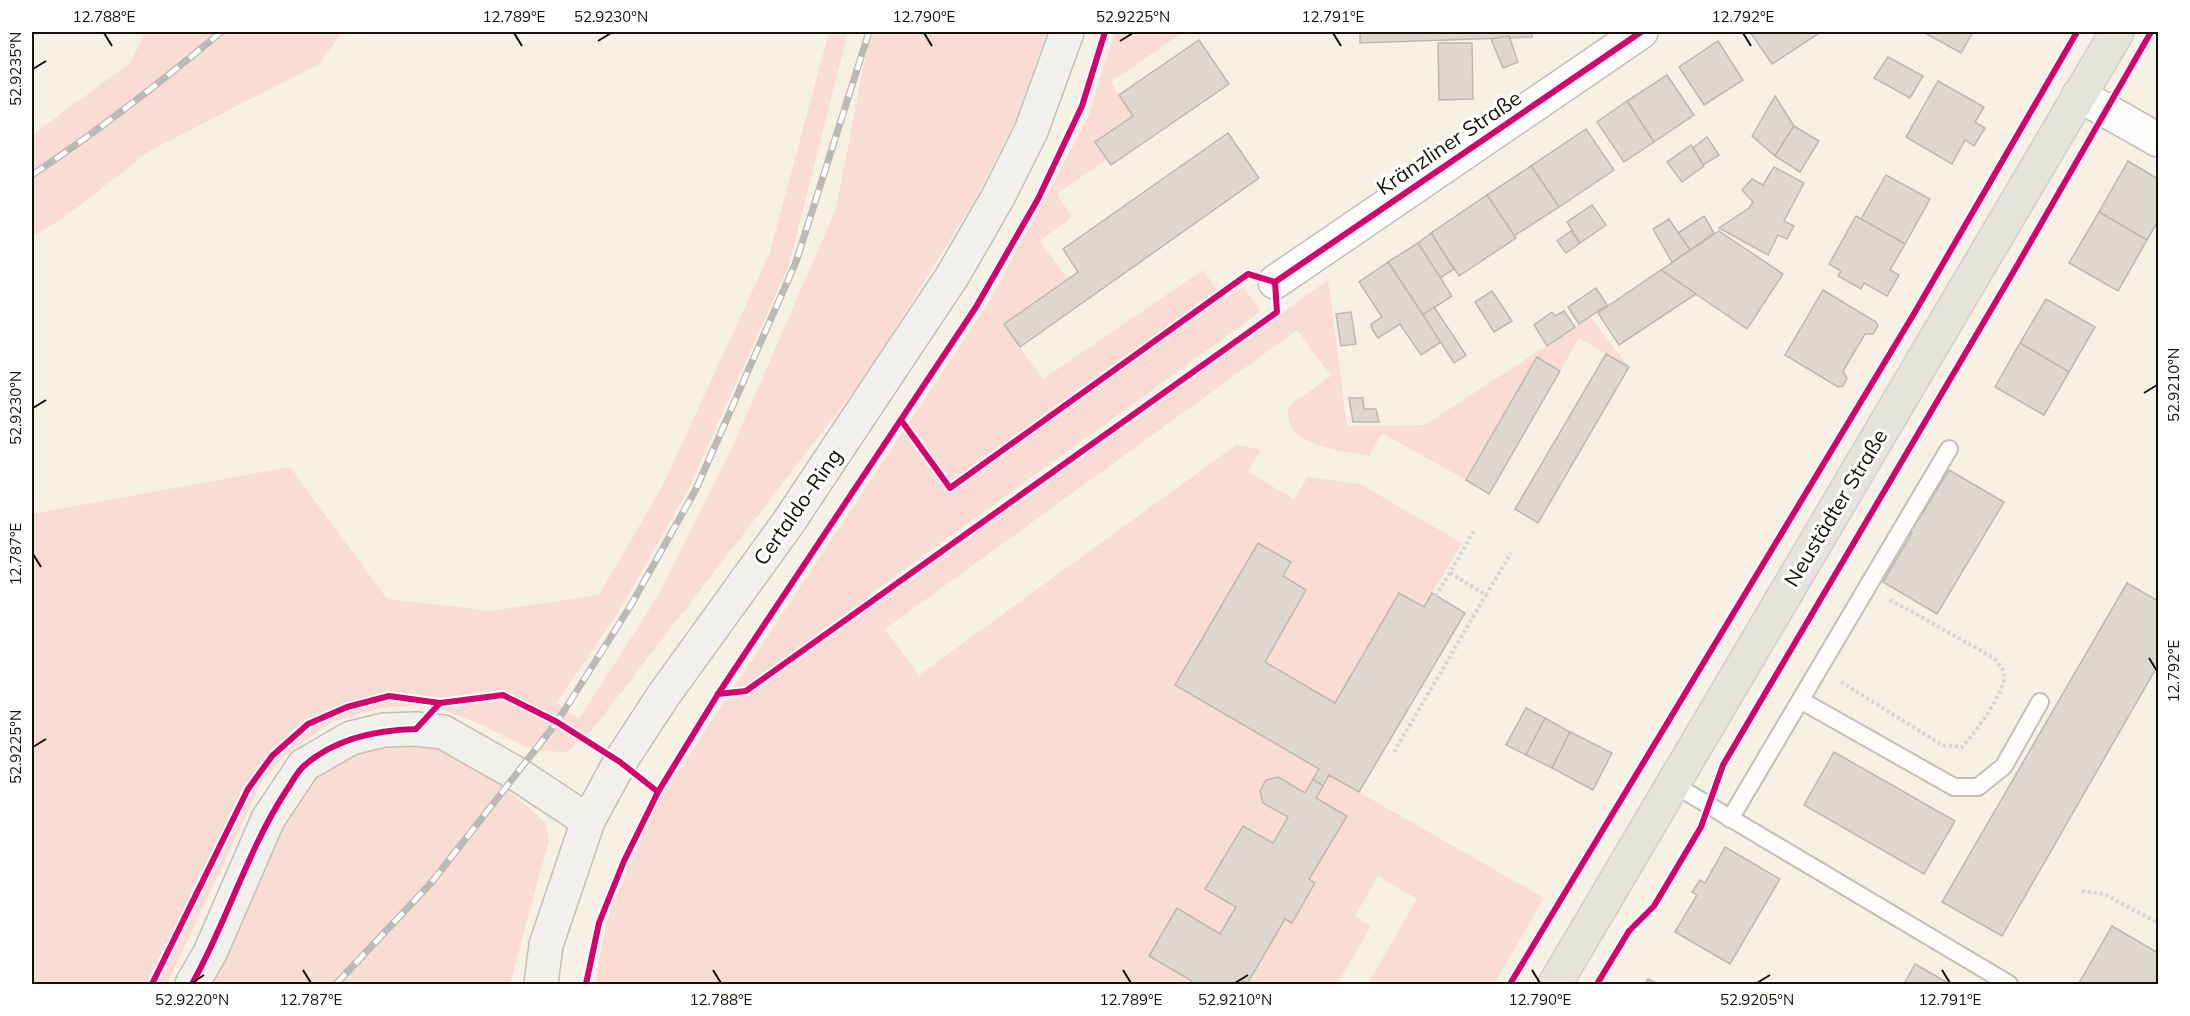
<svg xmlns="http://www.w3.org/2000/svg" width="2190" height="1016" viewBox="0 0 2190 1016" font-family="Mulish,sans-serif">
  <rect width="100%" height="100%" fill="#f6f0e5"/>
  <g fill="#f9dcd3">
    <path d="M146 32H342L319 64 151 150 66 216 32 237V135L130 63Z"/>
    <path d="M829 32H848L789 265 689 488 618 613 557 702 579 719 656 599 735 441 836 209 870 32H1047L1014 124 973 203 867 374 592 730 566 752 543 751 524 746 475 722 428 704 381 708 334 721 289 751 261 783 167 984H32V514L290 467 387 599 491 611 599 595 663 485 769 255Z"/>
    <path d="M1115 32H1183L1111 82 1133 116 1107 159 1057 194 1072 217 1040 241 1067 279 1004 325 1043 379 1203 270 1224 299 1243 287 1261 311 869 595 875 605 1328 280 1347 426 1425 425 1590 317 1629 367 1579 338 1560 371 1537 358 1466 480 1382 433 1369 456C1341 450 1280 447 1289 406L1331 376 1297 330 885 629 919 675 1236 445 1261 450 1248 472 1294 499 1308 477 1360 484 1462 543 1424 607 1399 593 1335 703 1265 662 1306 590 1283 576 1291 562 1258 543 1176 685 1319 769 1305 793 1278 777 1265 781 1260 791 1263 803 1288 817 1273 843 1242 826 1205 888 1236 907 1220 934 1178 908 1192 981 1190 984H1118L1109 980 1106 984H595L604 933 614 899 661 797 987 305 1088 118Z"/>
    <path d="M401 742 445 747 485 771 545 822 549 840 510 984H205L298 790 352 749Z"/>
    <path d="M1329 775 1544 898 1494 984H1368L1417 899 1378 876 1355 916 1371 926 1337 984H1241L1243 981 1247 983 1285 919 1292 923 1315 883 1309 879 1316 798Z"/>
  </g>
  <g fill="#ded7cf" stroke="#beb7af" stroke-width="1.5">
    <path d="M1360 32H1532V37L1360 43Z"/>
    <path d="M1750 32H1821L1772 64Z"/>
    <path d="M1923 32H1973L1961 53Z"/>
    <path d="M1509 36 1518 62 1503 68 1491 39Z"/>
    <path d="M1199 40 1229 84 1111 165 1095 142 1133 116 1119 95Z"/>
    <path d="M1718 41 1743 80 1704 105 1679 67Z"/>
    <path d="M1438 43H1472L1473 99 1439 100Z"/>
    <path d="M1888 57 1923 76 1910 98 1874 78Z"/>
    <path d="M1667 75 1694 115 1654 142 1627 101Z"/>
    <path d="M1938 81 1984 107 1975 122 1985 128 1974 146 1965 140 1952 164 1906 137Z"/>
    <path d="M1775 96 1794 126 1775 156 1752 136Z"/>
    <path d="M1627 101 1654 142 1624 162 1597 122Z"/>
    <path d="M1794 126 1819 141 1800 172 1775 156Z"/>
    <path d="M1586 129 1614 170 1559 207 1531 166Z"/>
    <path d="M1228 133 1259 178 1020 347 1004 324 1078 272 1063 249Z"/>
    <path d="M1707 137 1719 155 1703 165 1693 148Z"/>
    <path d="M1691 145 1704 166 1682 182 1667 162Z"/>
    <path d="M2128 161 2158 179V221L2147 240 2099 212Z"/>
    <path d="M1531 166 1559 207 1514 236 1487 195Z"/>
    <path d="M1774 167 1804 183 1784 221 1794 226 1787 239 1778 235 1768 255 1719 228 1749 208 1753 202 1742 190 1752 179 1763 185Z"/>
    <path d="M1886 175 1930 199 1905 244 1861 219Z"/>
    <path d="M1487 195 1516 238 1459 276 1431 233Z"/>
    <path d="M1592 205 1606 225 1580 243 1567 222Z"/>
    <path d="M2099 212 2147 240 2118 291 2069 263Z"/>
    <path d="M1704 216 1714 233 1690 250 1678 233Z"/>
    <path d="M1856 216 1905 244 1890 270 1899 275 1887 296 1864 283 1861 289 1838 276 1841 271 1829 264Z"/>
    <path d="M1669 219 1690 250 1672 262 1653 229Z"/>
    <path d="M1571 231 1580 243 1566 253 1557 241Z"/>
    <path d="M1719 231 1783 274 1747 329 1661 270Z"/>
    <path d="M1431 233 1454 269 1440 278 1418 243Z"/>
    <path d="M1418 243 1452 296 1423 315 1388 262Z"/>
    <path d="M1388 262 1441 342 1421 355 1400 324 1378 338 1372 329 1371 324 1382 317 1359 282Z"/>
    <path d="M1661 270 1696 294 1619 345 1598 313Z"/>
    <path d="M1596 288 1607 305 1579 324 1568 307Z"/>
    <path d="M1823 290 1876 322 1878 326 1873 334H1865L1843 371 1847 378 1843 386 1838 387 1785 355Z"/>
    <path d="M1492 291 1512 321 1494 332 1475 302Z"/>
    <path d="M2046 299 2095 327 2069 372 2020 343Z"/>
    <path d="M1434 307 1466 355 1454 363 1423 315Z"/>
    <path d="M1564 311 1575 327 1547 346 1534 325 1552 312 1555 316Z"/>
    <path d="M1351 312 1356 344 1341 346 1336 314Z"/>
    <path d="M2020 343 2069 372 2044 415 1995 387Z"/>
    <path d="M1606 354 1629 367 1538 523 1515 509Z"/>
    <path d="M1537 357 1560 371 1489 494 1466 480Z"/>
    <path d="M1349 398H1363L1364 409H1376L1379 422H1353Z"/>
    <path d="M1949 470 2004 502 1937 614 1883 582 1912 533 1907 530 1915 517 1919 519Z"/>
    <path d="M1258 543 1291 562 1283 576 1306 590 1265 662 1335 703 1399 593 1424 607 1432 593 1465 613 1359 792 1329 775 1323 786 1313 779 1319 769 1175 685Z"/>
    <path d="M2127 583 2158 601V665L2002 936 1942 902Z"/>
    <path d="M1526 708 1545 718 1526 755 1506 745Z"/>
    <path d="M1545 718 1570 732 1552 768 1526 755Z"/>
    <path d="M1570 732 1612 753 1593 790 1552 768Z"/>
    <path d="M1834 752 1955 821 1924 874 1804 805Z"/>
    <path d="M1278 777 1305 793 1313 779 1323 786 1316 798 1347 816 1309 879 1315 883 1292 923 1285 919 1247 984 1243 981 1241 984H1190L1192 981 1149 956 1177 908 1220 934 1236 907 1205 889 1243 826 1273 843 1288 817 1263 803 1260 791 1266 780Z"/>
    <path d="M1725 847 1780 879 1730 964 1675 932 1697 895 1692 892 1700 880 1705 883Z"/>
    <path d="M2112 926 2158 953V984L2079 983Z"/>
    <path d="M1915 964 1950 984H1904Z"/>
    <path d="M1648 979 1658 984H1645Z"/>
  </g>
  <g fill="none" stroke-linecap="round" stroke-linejoin="round">
    <g stroke="#c4bfb6" stroke-width="20">
      <g id="lane">
        <path d="M1802 701 1954 787H1978L2004 766 2040 702"/>
        <path d="M1673 784 2009 984"/>
        <path d="M1730 819 1949 449"/>
      </g>
    </g>
    <g stroke="#c4bfb6" stroke-width="36">
      <g id="street">
        <path d="M2079 95 2158 140"/>
        <path d="M1275 282 1641 32"/>
      </g>
    </g>
    <g stroke="#c4bfb6" stroke-width="36">
      <g id="secondary">
        <path d="M192 984 210 953 268 819 304 765 351 738 384 730 416 729 443 732 517 774 588 821"/>
        <path d="M541 984 546 945 588 821 620 762 663 696 788 523 953 275 998 197 1031 131 1067 32"/>
      </g>
    </g>
    <g stroke="#d2cec9" stroke-width="36">
      <path id="primary" d="M1555 984 2117 32"/>
    </g>
    <g stroke="#d7d5d1" stroke-width="4" stroke-dasharray="3 3" stroke-linecap="butt">
      <path d="M1450 573 1486 595 1511 553"/>
      <path d="M1436 596 1474 531"/>
      <path d="M1841 682 1942 745 1962 747C1974 734 2006 692 2004 674 2003 668 1998 663 1994 658L1889 599"/>
      <path d="M1394 752 1486 595"/>
      <path d="M2082 891 2104 894 2158 923"/>
    </g>
    <use href="#lane" stroke="#fefdfb" stroke-width="16"/>
    <use href="#street" stroke="#fefdfb" stroke-width="33"/>
    <use href="#secondary" stroke="#f1f0ec" stroke-width="33"/>
    <use href="#primary" stroke="#e5e4dc" stroke-width="33"/>
    <g stroke="#bab9b5" stroke-width="7">
      <g id="rail">
        <path d="M32 175C98 131 160 83 221 32"/>
        <path d="M336 984 431 883 557 722 631 605 696 489 796 262 869 32"/>
      </g>
    </g>
    <use href="#rail" stroke="#fff" stroke-width="4.5" stroke-dasharray="14" stroke-linecap="butt"/>
    <g stroke="#fff" stroke-width="10">
      <g id="cycleway">
        <path d="M1275 282 1641 32"/>
        <path d="M901 420 950 488 1248 274 1275 282"/>
        <path d="M718 694 746 691 1277 312 1275 282"/>
        <path d="M152 984 248 789 272 756 308 724 347 707 389 696 440 703"/>
        <path d="M192 984C227 922 247 851 286 791 292 783 297 771 305 765 336 738 376 730 416 729L440 703 503 695 557 722 620 762 658 792"/>
        <path d="M586 984 599 923 624 861 658 792 718 694 976 307 1038 199 1082 106 1105 32"/>
        <path d="M1510 984 1915 312 2077 32"/>
        <path d="M1597 984 1629 931 1654 906 1701 827 1723 765 2018 264 2151 32"/>
      </g>
    </g>
    <use href="#cycleway" stroke="#d6006c" stroke-width="6"/>
  </g>
  <path fill="none" stroke="#151008" stroke-width="2" d="M104 33 112 46M514 33 522 46M924 33 932 46M1333 33 1341 46M1743 33 1751 46M598 41 611 33M1120 41 1133 33M33 69 46 61M2144 393 2157 385M33 408 46 400M33 554 41 567M2149 658 2157 671M33 747 46 739M303 970 311 983M713 970 721 983M1123 970 1131 983M1532 970 1540 983M1942 970 1950 983M192 983 204 975M1235 983 1248 975M1757 983 1770 975"/>
  <g text-anchor="middle" stroke-width="6" stroke-linejoin="round" paint-order="stroke">
    <g font-size="21" fill="#151008" stroke="#fff">
      <text transform="translate(1449 143) rotate(-34)" y="7">Kränzliner Straße</text>
      <text transform="translate(798 507) rotate(-55)" y="7">Certaldo-Ring</text>
      <text transform="translate(1836 508) rotate(-59)" y="7">Neustädter Straße</text>
    </g>
  </g>
  <rect width="2190" height="1016" fill="none" stroke="#ffffff" stroke-width="66"/>
  <rect x="33" y="33" width="2124" height="950" fill="none" stroke="#151008" stroke-width="2"/>
  <g font-size="15" text-anchor="middle" fill="#151008">
    <text x="104" y="22">12.788°E</text>
    <text x="514" y="22">12.789°E</text>
    <text x="611" y="22">52.9230°N</text>
    <text x="924" y="22">12.790°E</text>
    <text x="1133" y="22">52.9225°N</text>
    <text x="1333" y="22">12.791°E</text>
    <text x="1743" y="22">12.792°E</text>
    <text transform="translate(16 69) rotate(-90)" y="5">52.9235°N</text>
    <text transform="translate(2174 385) rotate(-90)" y="5">52.9210°N</text>
    <text transform="translate(16 408) rotate(-90)" y="5">52.9230°N</text>
    <text transform="translate(16 554) rotate(-90)" y="5">12.787°E</text>
    <text transform="translate(2174 671) rotate(-90)" y="5">12.792°E</text>
    <text transform="translate(16 747) rotate(-90)" y="5">52.9225°N</text>
    <text x="192" y="1005">52.9220°N</text>
    <text x="311" y="1005">12.787°E</text>
    <text x="721" y="1005">12.788°E</text>
    <text x="1131" y="1005">12.789°E</text>
    <text x="1235" y="1005">52.9210°N</text>
    <text x="1540" y="1005">12.790°E</text>
    <text x="1757" y="1005">52.9205°N</text>
    <text x="1950" y="1005">12.791°E</text>
  </g>
</svg>
